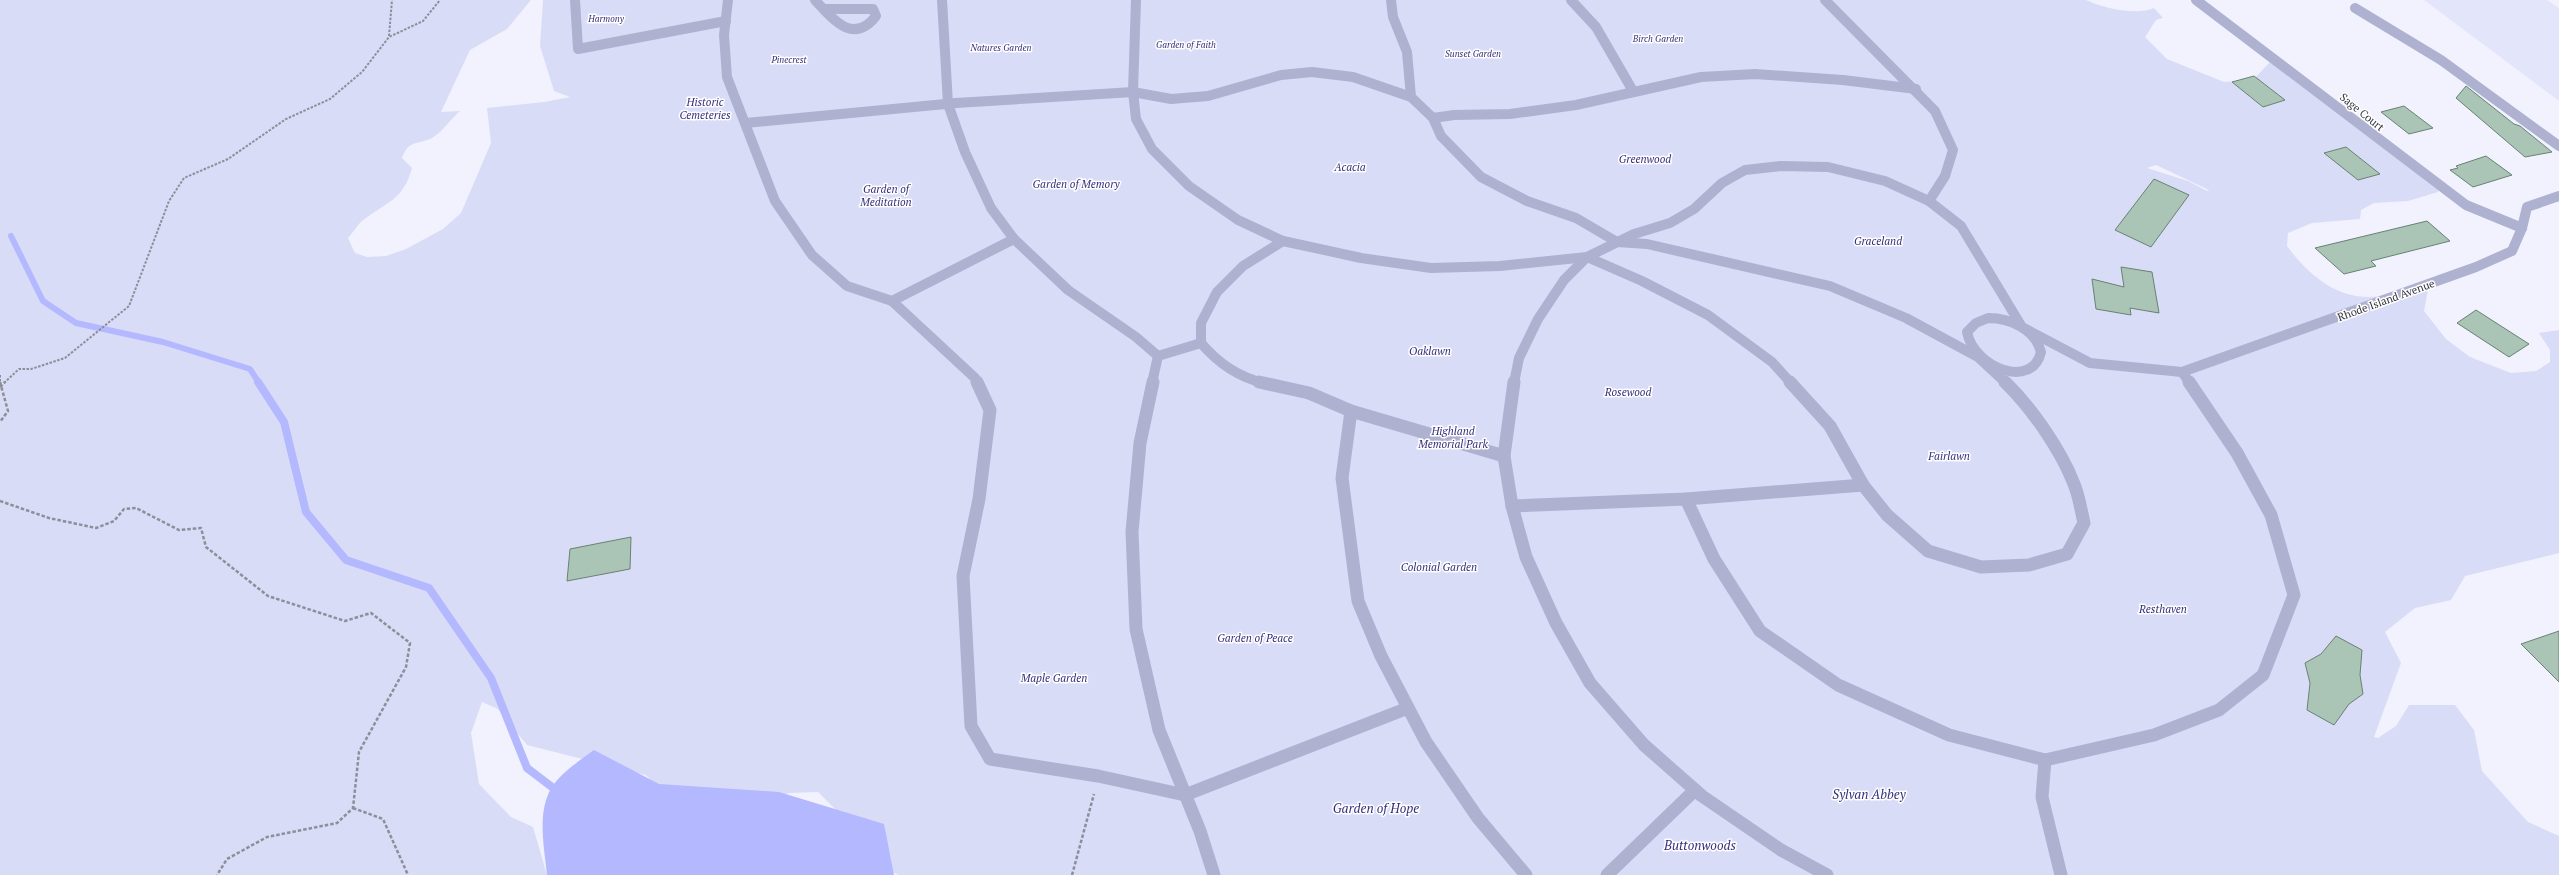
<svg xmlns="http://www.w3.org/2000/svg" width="2559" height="875" viewBox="0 0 2559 875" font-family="'PT Serif',serif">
  <rect width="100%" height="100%" fill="#f1f2fd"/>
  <path fill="#e3e5fa" d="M2424 0H2547L2559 8V101Z"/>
  <path fill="#d9dcf7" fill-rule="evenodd" d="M0 0H531L507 29 470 50 441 112 460 111C451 119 442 132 432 138 418 145 409 139 402 158L412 168C403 201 386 202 362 221 357 225 353 233 348 238L355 253 367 257 386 256 406 249 443 229 461 213 491 143 487 108 544 102 570 97 554 91 540 46 543 0H2086C2103 8 2136 16 2154 8L2163 18 2156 20 2145 37 2167 59 2224 82 2253 80 2271 61 2439 189 2438 192 2408 201 2374 203 2361 210 2360 219 2312 223 2288 233 2287 246C2312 280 2346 306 2390 294 2396 292 2404 297 2411 296 2416 296 2423 292 2428 290L2424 311 2446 339 2470 357 2511 373 2536 371 2550 362V350L2539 333 2559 330V553L2465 576 2451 600 2415 608 2385 632 2401 663 2374 737 2378 738 2396 726 2409 705H2455L2474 730 2482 771 2528 822 2559 836V875H899L874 865 850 824 818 792 789 793 735 812 664 794 646 775 527 745 498 709 482 702 471 733 479 784 511 817 533 827 547 875H0ZM2156 165 2207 189 2209 192 2188 181 2147 168Z"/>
  <path fill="#b3b8ff" d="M594 750 659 784 779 792 884 824 894 875H547C544 843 534 802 560 777 570 767 583 758 594 750Z"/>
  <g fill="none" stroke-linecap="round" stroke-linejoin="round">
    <path stroke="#b3b8ff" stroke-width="6" d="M11 236 43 301 76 323 163 342 250 369 259 383"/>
    <path stroke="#b3b8ff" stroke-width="8" d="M258 382 284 422 306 512 346 560 429 588 491 678 527 768 552 787"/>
  </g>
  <g fill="#aac5b5" stroke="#688273">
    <path d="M2254 76 2285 100 2263 107 2232 82Z"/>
    <path d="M2466 86 2514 124 2520 126 2552 152 2525 157 2456 98Z"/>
    <path d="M2404 106 2433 128 2409 134 2381 112Z"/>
    <path d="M2346 147 2380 174 2358 180 2324 153Z"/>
    <path d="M2486 156 2512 175 2473 187 2450 170 2458 168 2456 166Z"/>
    <path d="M2154 179 2189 195 2151 247 2115 230Z"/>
    <path d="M2427 221 2450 241 2371 261 2376 266 2344 274 2315 248Z"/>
    <path d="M2121 267 2152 272 2159 313 2130 308 2131 315 2096 309 2092 279 2124 287Z"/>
    <path d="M2476 310 2529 344 2509 357 2457 323Z"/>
    <path d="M631 537 630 569 567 581 570 549Z"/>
    <path d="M2559 631V682L2521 644Z"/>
    <path d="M2336 636 2362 650 2360 675 2363 694 2349 704 2334 725 2307 710 2310 683 2305 663 2321 654Z"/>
  </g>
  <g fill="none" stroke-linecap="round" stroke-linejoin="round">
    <g stroke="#8d8e99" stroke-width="2" stroke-dasharray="2.5 1.5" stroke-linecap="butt">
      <path d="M389 36 392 0"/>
      <path d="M0 375V383"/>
      <path d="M4 383 19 369H31L65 358 129 306 169 201 184 178 228 159 286 119 330 99 362 72 389 37 423 21 440 0"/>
    </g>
    <g stroke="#8d8e99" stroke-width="2.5" stroke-dasharray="3.5 2" stroke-linecap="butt">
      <path d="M0 382 8 411 0 422"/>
      <path d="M0 387 5 382"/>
      <path d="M0 501 49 518 96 528 114 521 124 509 136 508 179 530 201 528 206 547 268 596 345 621 371 613 410 643 406 667 359 752 353 808 337 823 267 837 227 859 217 875"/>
      <path d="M353 808 383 819 408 875"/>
      <path d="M1072 875 1094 794"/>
    </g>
    <g stroke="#aeb1d0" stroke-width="10">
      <path d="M575 0 578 49 726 21"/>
      <path d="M728 0 724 35 727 77 775 201 812 255 847 286 892 301 975 378 977 383"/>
      <path d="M815 0C832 18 853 46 876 16L873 9H825"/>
      <path d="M942 0 948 104 965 152 991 208 1014 239 1068 290 1136 337 1158 356"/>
      <path d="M1391 0 1393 17 1407 52 1411 97"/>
      <path d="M1571 0 1596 27 1633 91"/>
      <path d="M1825 0 1935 111 1953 150 1945 176 1929 201"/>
      <path d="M2196 0 2466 205 2522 228"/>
      <path d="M2355 8 2441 60 2559 146"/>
      <path d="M1133 92 1171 99 1208 96 1281 75 1312 72 1353 77 1411 97 1433 118 1441 136 1481 177 1527 201 1576 218 1617 242 1647 244 1830 286 1906 318 1978 357 2006 383"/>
      <path d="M1133 92 1136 119 1152 149 1189 186 1238 220 1283 241 1361 258 1431 268 1500 266 1587 257 1642 281 1708 315 1772 362 1791 383"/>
      <path d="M1133 92 1136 0"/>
      <path d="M1433 118 1454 115 1510 114 1576 105 1701 77 1755 74 1843 80 1916 89"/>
      <path d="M746 123 956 103 1133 92"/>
      <path d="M892 301 1014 239"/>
      <path d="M1988 318C2010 318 2035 329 2041 352 2032 390 1974 368 1967 332L1976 323Z"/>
      <path d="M2182 372 2190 383"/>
      <path d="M1152 383 1158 356 1201 343"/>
      <path d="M1264 383C1237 377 1218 363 1201 343V323L1217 292 1243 266 1283 241"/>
      <path d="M1514 383 1519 358 1538 319 1564 280 1587 257 1634 234 1670 223 1694 209 1722 183 1745 170 1781 166 1828 167 1885 181 1929 201 1961 226 2022 327 2090 363 2182 372 2476 267 2512 251 2522 228 2527 207 2559 196"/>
    </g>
    <g stroke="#aeb1d0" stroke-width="13">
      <path d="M977 382 990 410 979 499 963 576 971 726 990 759 1098 776 1185 795 1408 708"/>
      <path d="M1153 382 1140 443 1132 532 1136 629 1159 730 1200 831 1214 875"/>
      <path d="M1259 382 1309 393 1351 411 1504 456"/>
      <path d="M1514 382 1504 456 1512 506 1526 557 1556 623 1590 683 1644 745 1702 796 1781 850 1827 875"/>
      <path d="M1790 382 1830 426 1863 485 1887 515 1928 551 1981 567 2029 565 2067 554 2084 523C2081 510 2079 496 2074 484 2061 450 2031 407 2005 382"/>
      <path d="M1351 411 1342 478 1358 601 1381 656 1426 742 1478 818 1526 875"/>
      <path d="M1686 499 1714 559 1760 631 1838 685 1949 735 2045 760 2154 735 2219 710 2263 675 2294 595 2271 515 2237 453 2189 382"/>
      <path d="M1512 506 1686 499 1863 485"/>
      <path d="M2045 760 2042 797 2061 875"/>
      <path d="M1607 875 1695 790"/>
    </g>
  </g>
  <g text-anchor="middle" stroke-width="3" stroke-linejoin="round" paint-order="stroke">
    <g font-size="9" font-style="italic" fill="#342e7d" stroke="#fff">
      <text x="606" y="22">Harmony</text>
      <text x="1658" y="42">Birch Garden</text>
      <text x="1186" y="48">Garden of Faith</text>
      <text x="1001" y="51">Natures Garden</text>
      <text x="1473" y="57">Sunset Garden</text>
      <text x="789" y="63">Pinecrest</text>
    </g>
    <g font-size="11" font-style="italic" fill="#342e7d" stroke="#fff">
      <text x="705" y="106">Historic<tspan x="705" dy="13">Cemeteries</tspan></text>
      <text x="1645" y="163">Greenwood</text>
      <text x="1350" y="171">Acacia</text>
      <text x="1076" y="188">Garden of Memory</text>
      <text x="886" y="193">Garden of<tspan x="886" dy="13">Meditation</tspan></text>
      <text x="1878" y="245">Graceland</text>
      <text x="1430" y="355">Oaklawn</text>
      <text x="1628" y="396">Rosewood</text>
      <text x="1453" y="435">Highland<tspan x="1453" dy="13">Memorial Park</tspan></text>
      <text x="1949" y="460">Fairlawn</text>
      <text x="1439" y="571">Colonial Garden</text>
      <text x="2163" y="613">Resthaven</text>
      <text x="1255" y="642">Garden of Peace</text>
      <text x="1054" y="682">Maple Garden</text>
    </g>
    <g font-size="11" fill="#33343f" stroke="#fff">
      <text transform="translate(2362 112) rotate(39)" y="4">Sage Court</text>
      <text transform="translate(2386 300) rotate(-20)" y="4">Rhode Island Avenue</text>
    </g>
    <g font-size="13" font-style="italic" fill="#342e7d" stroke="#fff">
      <text x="1869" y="799">Sylvan Abbey</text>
      <text x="1376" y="813">Garden of Hope</text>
      <text x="1700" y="850">Buttonwoods</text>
    </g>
  </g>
</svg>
